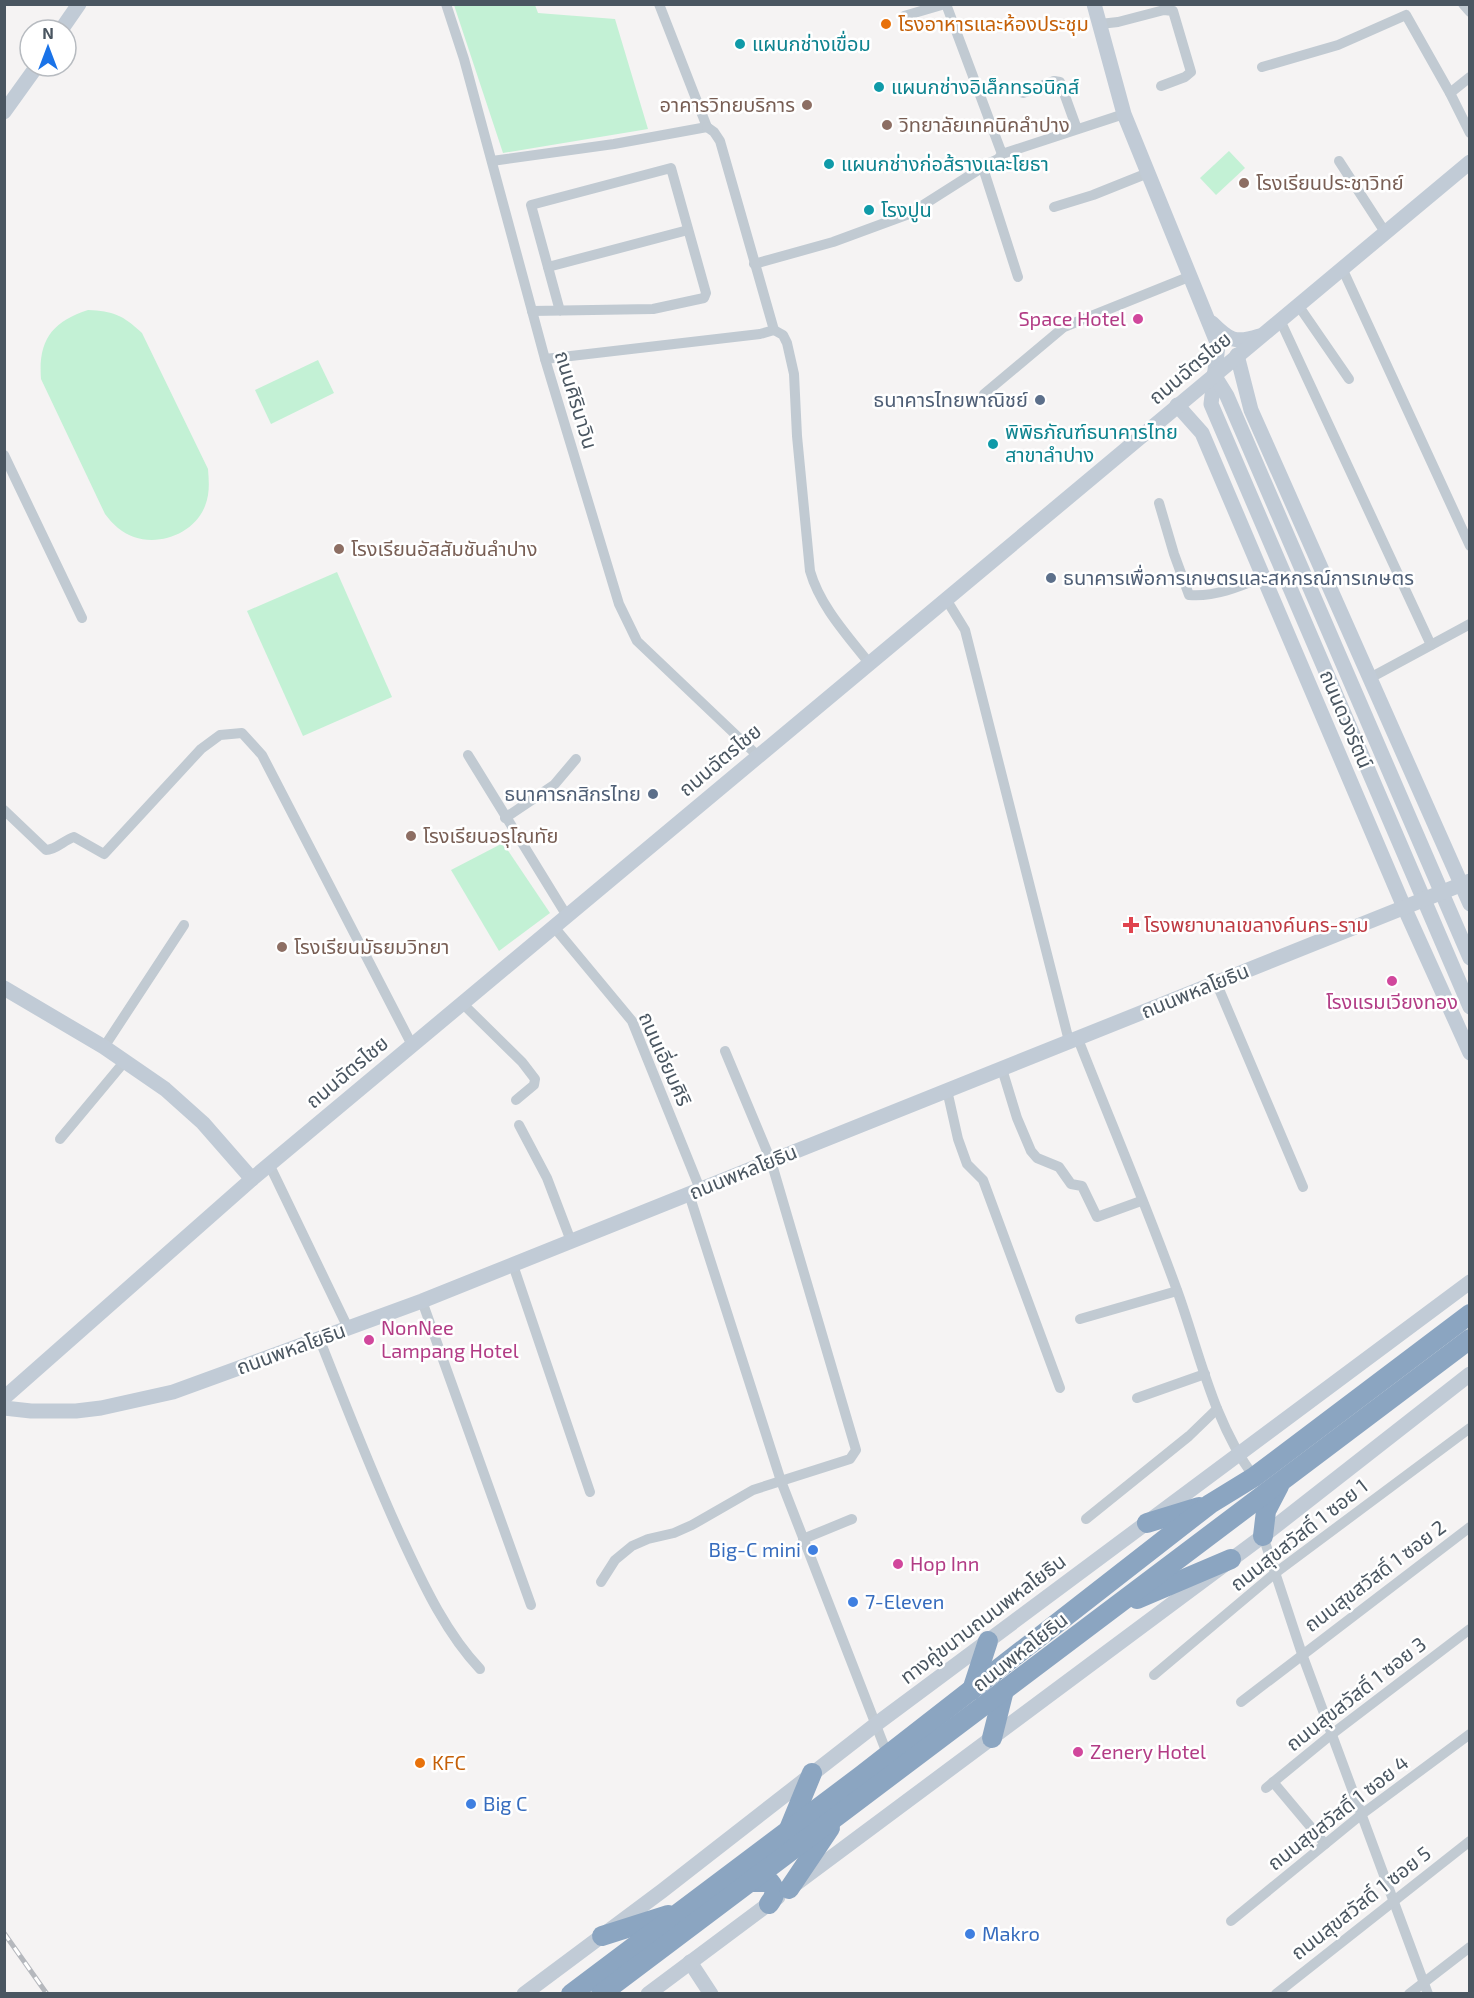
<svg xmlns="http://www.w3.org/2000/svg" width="1474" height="1998" viewBox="0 0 1474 1998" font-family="'Exo 2','Noto Sans Thai',sans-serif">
  <rect width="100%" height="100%" fill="#f5f3f3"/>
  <g fill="#c3f1d5">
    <path d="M454 5H535L538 13 615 19 648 129 503 153Z"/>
    <path d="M1229 151 1245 168 1216 195 1200 178Z"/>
    <path d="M88 310C113 311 123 315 142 333L208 469C209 482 210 493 205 506 192 539 145 551 118 528 113 524 109 519 105 514L41 379C38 340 52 322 88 310Z"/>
    <path d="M318 360 334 393 271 424 255 390Z"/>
    <path d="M337 572 392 697 303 736 247 611Z"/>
    <path d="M503 843 550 913 499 951 451 870Z"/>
  </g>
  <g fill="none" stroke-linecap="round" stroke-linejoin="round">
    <g stroke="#c1cad2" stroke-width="10">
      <path d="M446 4 464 59 545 359 619 604 637 641 758 756"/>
      <path d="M659 4 707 127"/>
      <path d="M946 4 1002 154 1124 114"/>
      <path d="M1463 4 1470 12"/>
      <path d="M904 16 945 4"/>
      <path d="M1100 24 1118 22 1164 10 1173 11 1191 72 1185 77 1161 86"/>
      <path d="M1262 67 1338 45 1406 15 1450 93 1470 133"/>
      <path d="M1023 93 1054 81 1060 82 1077 129"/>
      <path d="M1450 93 1470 77"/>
      <path d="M1002 154 998 159 985 165 984 171 1018 277"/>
      <path d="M492 161 614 144 707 127"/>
      <path d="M1339 161 1385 232"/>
      <path d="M1054 207 1093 195 1148 173"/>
      <path d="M754 264 833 242 909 214 983 167"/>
      <path d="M548 267 688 230"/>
      <path d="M1342 268 1470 546"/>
      <path d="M1298 305 1349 379"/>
      <path d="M532 311 653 309 704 298 706 293 671 168 531 205 560 311"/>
      <path d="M1280 320 1431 645"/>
      <path d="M774 330 783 335 787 343 794 374 797 436 810 571C820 606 847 635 869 663"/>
      <path d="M545 359 760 334 774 330 720 141 714 132 707 127"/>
      <path d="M984 394 1064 327 1191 276"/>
      <path d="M4 455 82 618"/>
      <path d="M1159 503 1174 554 1189 595C1215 597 1239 587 1263 577"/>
      <path d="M946 599 965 630 1069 1041"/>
      <path d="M1370 678 1470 624"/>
      <path d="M468 755 567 916"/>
      <path d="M4 810 46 850C56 850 64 840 74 837L104 854 201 749 220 735 242 733 262 755 412 1045"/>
      <path d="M505 818 554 785 576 759"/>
      <path d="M554 927 632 1021 700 1189"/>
      <path d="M1216 982 1303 1187"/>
      <path d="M462 1003 522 1062 535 1079 534 1085 516 1100"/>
      <path d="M1078 1039C1111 1123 1147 1207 1178 1293 1200 1355 1214 1423 1254 1477"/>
      <path d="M104 1047 184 925"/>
      <path d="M1002 1069 1017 1118 1031 1151 1037 1158 1059 1167 1071 1184 1082 1186 1097 1217 1141 1201"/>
      <path d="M947 1090 958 1139 967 1164 983 1180 1060 1388"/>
      <path d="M519 1125 547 1178 571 1241"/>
      <path d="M60 1139 125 1061"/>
      <path d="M269 1164 348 1328"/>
      <path d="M689 1194 781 1481 888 1756"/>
      <path d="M513 1265 590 1492"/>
      <path d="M422 1301 531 1605"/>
      <path d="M1080 1319 1177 1291"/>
      <path d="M319 1338C347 1408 373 1477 405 1545 425 1588 447 1634 480 1669"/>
      <path d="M1137 1398 1205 1374"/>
      <path d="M1086 1519 1189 1436 1217 1409"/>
      <path d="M1263 1536 1302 1654 1428 1994"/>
      <path d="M803 1539 852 1519"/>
      <path d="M601 1582 615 1560 632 1546 648 1539 674 1533 692 1525 753 1490 850 1459 856 1450 771 1161 725 1051"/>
      <path d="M1154 1675 1274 1574 1470 1428"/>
      <path d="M1241 1702 1470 1527"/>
      <path d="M1273 1782 1325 1844"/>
      <path d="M1266 1788 1332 1734 1470 1629"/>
      <path d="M1231 1921 1362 1814 1470 1734"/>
      <path d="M1276 1994 1470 1841"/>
      <path d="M1409 1994 1470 1947"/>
    </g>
    <g stroke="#c1cbd6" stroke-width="15">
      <path d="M1094 4 1124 114 1218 345 1211 404 1470 1007"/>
      <path d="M61 30 79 4"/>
      <path d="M4 112 37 66"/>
      <path d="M1212 323C1229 340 1235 344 1259 336"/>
      <path d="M1237 355 1251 410 1470 904"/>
      <path d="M1214 375 1227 396 1470 958"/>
      <path d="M1177 405 1202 433 1404 907 1470 1053"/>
      <path d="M4 988 104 1047 165 1089 203 1123 252 1179"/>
      <path d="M4 1398 252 1179 1470 162"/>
      <path d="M4 1408 31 1411H76L101 1408 173 1392 422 1301 1470 881"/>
      <path d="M797 1883 1263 1536 1470 1374"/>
      <path d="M690 1962 711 1994"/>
      <path d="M524 1994 662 1891 875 1725 1470 1282"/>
      <path d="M648 1994 778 1897"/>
    </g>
    <g stroke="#8ba5c1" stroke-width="20">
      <path d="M1147 1523 1199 1507"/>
      <path d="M1263 1536 1266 1511 1279 1486"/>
      <path d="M1137 1599 1231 1559"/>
      <path d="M972 1690 988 1641"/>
      <path d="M992 1738 1004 1690"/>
      <path d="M789 1829 812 1773"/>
      <path d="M750 1882H770C777 1890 775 1896 769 1904"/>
      <path d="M789 1889 830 1828"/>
      <path d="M602 1936 668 1915"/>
      <path d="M571 1994 862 1775 1210 1504 1254 1477 1470 1314"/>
      <path d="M601 1994 1470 1339"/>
    </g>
    <g stroke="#b5b8bd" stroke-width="5">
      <path id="rail" d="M4 1933 47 1994"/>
    </g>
    <use href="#rail" stroke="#fff" stroke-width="3" stroke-dasharray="9" stroke-linecap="butt"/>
  </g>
  <g fill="#e8710a" stroke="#fff" stroke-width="2">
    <circle cx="886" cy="24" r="6"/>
    <circle cx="420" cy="1763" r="6"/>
  </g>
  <g fill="#0f9aa8" stroke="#fff" stroke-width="2">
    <circle cx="740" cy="44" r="6"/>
    <circle cx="879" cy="87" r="6"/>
    <circle cx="829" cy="164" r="6"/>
    <circle cx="869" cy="210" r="6"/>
    <circle cx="993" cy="444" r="6"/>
  </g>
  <g fill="#8d6e63" stroke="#fff" stroke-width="2">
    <circle cx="807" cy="105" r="6"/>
    <circle cx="887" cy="125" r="6"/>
    <circle cx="1244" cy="183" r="6"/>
    <circle cx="339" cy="549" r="6"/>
    <circle cx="411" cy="836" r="6"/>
    <circle cx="282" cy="947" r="6"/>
  </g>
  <g fill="#d1479c" stroke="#fff" stroke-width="2">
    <circle cx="1138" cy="319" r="6"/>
    <circle cx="1392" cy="981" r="6"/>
    <circle cx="369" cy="1340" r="6"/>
    <circle cx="898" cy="1564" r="6"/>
    <circle cx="1078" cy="1752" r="6"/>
  </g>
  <g fill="#5c6f8a" stroke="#fff" stroke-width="2">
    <circle cx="1040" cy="400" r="6"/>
    <circle cx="1051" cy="578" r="6"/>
    <circle cx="653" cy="794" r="6"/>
  </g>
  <path fill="#e0444e" stroke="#fff" stroke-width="2" d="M1128 916h6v6h6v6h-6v6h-6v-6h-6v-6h6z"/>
  <g fill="#3f7fe0" stroke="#fff" stroke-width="2">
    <circle cx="813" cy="1550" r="6"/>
    <circle cx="853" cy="1602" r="6"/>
    <circle cx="471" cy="1804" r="6"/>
    <circle cx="970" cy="1934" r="6"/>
  </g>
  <g text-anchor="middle" stroke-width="5" stroke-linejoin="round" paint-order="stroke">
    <g font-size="20" fill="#c56008" stroke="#fff" text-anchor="start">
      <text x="898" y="31">โรงอาหารและห้องประชุม</text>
      <text x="432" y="1770">KFC</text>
    </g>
    <g font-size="20" fill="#0d838f" stroke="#fff" text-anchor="start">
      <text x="752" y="51">แผนกช่างเขื่อม</text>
      <text x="891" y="94">แผนกช่างอิเล็กทรอนิกส์</text>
      <text x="841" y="171">แผนกช่างก่อส้รางและโยธา</text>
      <text x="881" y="217">โรงปูน</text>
      <text x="1005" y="439">พิพิธภัณฑ์ธนาคารไทย<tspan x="1005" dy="23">สาขาลำปาง</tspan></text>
    </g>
    <g font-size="20" fill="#785e54" stroke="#fff" text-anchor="start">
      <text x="795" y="112" text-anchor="end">อาคารวิทยบริการ</text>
      <text x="899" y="132">วิทยาลัยเทคนิคลำปาง</text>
      <text x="1256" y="190">โรงเรียนประชาวิทย์</text>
      <text x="351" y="556">โรงเรียนอัสสัมชันลำปาง</text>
      <text x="423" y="843">โรงเรียนอรุโณทัย</text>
      <text x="294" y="954">โรงเรียนมัธยมวิทยา</text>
    </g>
    <g font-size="20" fill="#b23c85" stroke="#fff" text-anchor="start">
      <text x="1126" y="326" text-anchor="end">Space Hotel</text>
      <text x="1392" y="1009" text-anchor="middle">โรงแรมเวียงทอง</text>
      <text x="381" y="1335">NonNee<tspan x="381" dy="23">Lampang Hotel</tspan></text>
      <text x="910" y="1571">Hop Inn</text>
      <text x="1090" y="1759">Zenery Hotel</text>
    </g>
    <g font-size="20" fill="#4a5661" stroke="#fff">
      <text transform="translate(1190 368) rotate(-40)" y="7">ถนนฉัตรไชย</text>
      <text transform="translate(576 400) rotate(73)" y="7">ถนนศิรินาวิน</text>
      <text transform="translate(1346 719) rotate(67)" y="7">ถนนดวงรัตน์</text>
      <text transform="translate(720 760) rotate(-40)" y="7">ถนนฉัตรไชย</text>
      <text transform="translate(1195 991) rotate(-22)" y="7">ถนนพหลโยธิน</text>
      <text transform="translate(665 1059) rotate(66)" y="7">ถนนเอี่ยมศิริ</text>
      <text transform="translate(347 1072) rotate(-40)" y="7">ถนนฉัตรไชย</text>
      <text transform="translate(743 1172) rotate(-22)" y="7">ถนนพหลโยธิน</text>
      <text transform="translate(291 1349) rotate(-20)" y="7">ถนนพหลโยธิน</text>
      <text transform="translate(1299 1535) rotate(-38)" y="7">ถนนสุขสวัสดิ์ 1 ซอย 1</text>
      <text transform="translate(1375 1576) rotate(-37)" y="7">ถนนสุขสวัสดิ์ 1 ซอย 2</text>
      <text transform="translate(983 1619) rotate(-37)" y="7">ทางคู่ขนานถนนพหลโยธิน</text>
      <text transform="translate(1020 1652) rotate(-38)" y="7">ถนนพหลโยธิน</text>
      <text transform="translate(1356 1694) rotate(-38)" y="7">ถนนสุขสวัสดิ์ 1 ซอย 3</text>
      <text transform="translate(1338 1813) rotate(-38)" y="7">ถนนสุขสวัสดิ์ 1 ซอย 4</text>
      <text transform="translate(1361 1903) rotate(-38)" y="7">ถนนสุขสวัสดิ์ 1 ซอย 5</text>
    </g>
    <g font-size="20" fill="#4e5e75" stroke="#fff" text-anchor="end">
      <text x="1028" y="407">ธนาคารไทยพาณิชย์</text>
      <text x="1063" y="585" text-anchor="start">ธนาคารเพื่อการเกษตรและสหกรณ์การเกษตร</text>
      <text x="641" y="801">ธนาคารกสิกรไทย</text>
    </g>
    <g font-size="20" fill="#be3a42" stroke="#fff" text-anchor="start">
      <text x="1144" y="932">โรงพยาบาลเขลางค์นคร-ราม</text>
    </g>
    <g font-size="20" fill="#366cbe" stroke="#fff" text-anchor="start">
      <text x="801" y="1557" text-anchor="end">Big-C mini</text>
      <text x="865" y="1609">7-Eleven</text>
      <text x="483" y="1811">Big C</text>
      <text x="982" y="1941">Makro</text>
    </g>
  </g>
  <rect width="1474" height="1998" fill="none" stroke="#4a5661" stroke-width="12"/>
  <g transform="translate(48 48)"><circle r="28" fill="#ffffff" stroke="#b7bbc0" stroke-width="1.5"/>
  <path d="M0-4.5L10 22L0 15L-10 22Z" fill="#1a73e8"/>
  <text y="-9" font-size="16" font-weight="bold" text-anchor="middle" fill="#4a5661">N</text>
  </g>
</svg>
